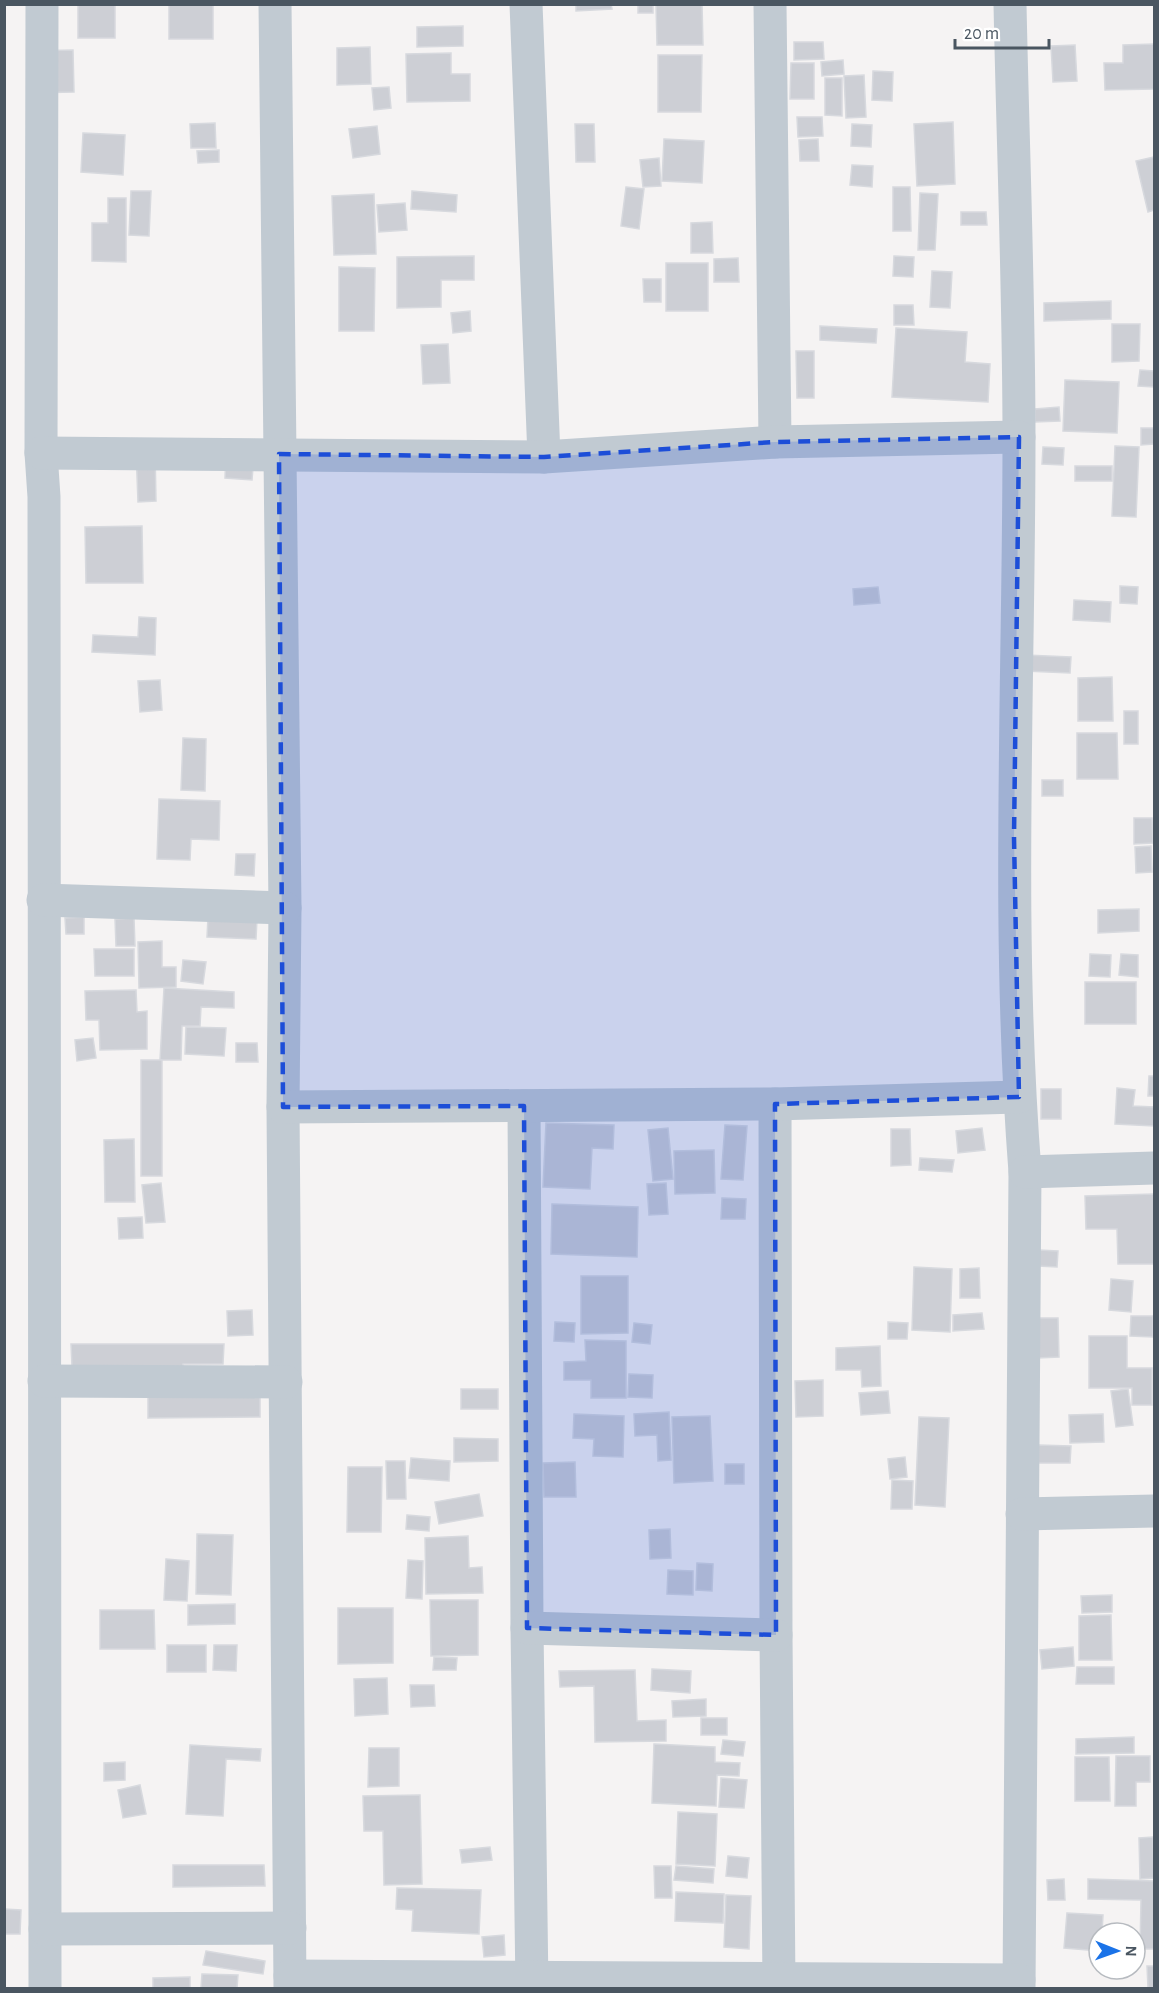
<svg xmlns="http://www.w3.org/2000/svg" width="1159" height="1993" viewBox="0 0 1159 1993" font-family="'Alegreya Sans',sans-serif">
  <rect width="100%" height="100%" fill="#f5f3f3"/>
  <g fill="#cdcfd5" stroke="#d7d9de" stroke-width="1.5">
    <rect x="78" y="4" width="37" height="34"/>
    <rect x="169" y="4" width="44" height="35"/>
    <path d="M576 4H611L612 9 576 11Z"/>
    <rect x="638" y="4" width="15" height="9"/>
    <path d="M656 4H702L703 45H657Z"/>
    <path d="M463 26V46L417 47V27Z"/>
    <path d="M794 42H823L824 59 794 60Z"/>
    <path d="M1154 44V89L1105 90 1104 63H1123V45Z"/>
    <path d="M1075 45 1077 81 1053 82 1051 46Z"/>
    <path d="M370 47 371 84 337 85V48Z"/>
    <path d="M73 50 74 92 29 93V51Z"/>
    <path d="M451 53V74H470V101L407 102 406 54Z"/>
    <path d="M658 55H702L701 112H658Z"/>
    <path d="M843 60 844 74 822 76 821 62Z"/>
    <path d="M791 63H814V99H790Z"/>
    <path d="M873 71 893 72 892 101 872 100Z"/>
    <path d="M864 75 866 117 846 118 844 76Z"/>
    <path d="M825 78H842V116L825 115Z"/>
    <path d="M389 87 391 108 374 110 372 88Z"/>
    <path d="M797 117H822L823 136 798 137Z"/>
    <path d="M953 122 955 184 917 186 914 124Z"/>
    <path d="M215 123 216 148H191L190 124Z"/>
    <path d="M575 124H594L595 162H576Z"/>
    <path d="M852 124 872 125 871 147 851 146Z"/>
    <path d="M377 126 380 154 353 158 349 129Z"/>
    <path d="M83 133 125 135 123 175 81 172Z"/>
    <path d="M664 139 704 141 702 183 662 181Z"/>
    <path d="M818 139 819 161H800L799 140Z"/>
    <path d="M219 150V162L198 163 197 151Z"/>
    <path d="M1154 157V210L1148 212 1136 161Z"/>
    <path d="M659 158 661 186 643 187 640 160Z"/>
    <path d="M852 165 873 166 872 187 850 185Z"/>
    <path d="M626 187 644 189 639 229 621 226Z"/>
    <path d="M893 187H910L911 231H893Z"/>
    <path d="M131 191H151L149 236 129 235Z"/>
    <path d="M412 191 457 195 456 212 411 209Z"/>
    <path d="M920 193 938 194 935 250H918Z"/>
    <path d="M374 194 376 254 334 255 332 196Z"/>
    <path d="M108 198H126V262L92 261V223H108Z"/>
    <path d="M405 203 407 230 379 232 377 205Z"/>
    <path d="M961 212H986L987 225H961Z"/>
    <path d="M712 222 713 253H691V223Z"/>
    <path d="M474 256V280H441V307L397 308V257Z"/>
    <path d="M894 256 914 257 913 277 893 276Z"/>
    <path d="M738 258 739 282H714V259Z"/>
    <rect x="666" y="263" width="42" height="48"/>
    <path d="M339 267 375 268 374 331H339Z"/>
    <path d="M932 271 952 272 950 308 930 307Z"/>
    <path d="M643 279H661V302H644Z"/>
    <path d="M1111 301V319L1044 321V303Z"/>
    <path d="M894 305H913L914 325H894Z"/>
    <path d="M470 311 471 331 453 333 451 313Z"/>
    <path d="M1112 324H1140L1139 361 1112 362Z"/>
    <path d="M820 326 877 329 876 343 820 340Z"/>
    <path d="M896 328 967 332 965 362 990 364 988 402 892 397Z"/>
    <path d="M448 344 450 383 423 384 421 345Z"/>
    <path d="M796 351H814V398H797Z"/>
    <path d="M1140 370 1154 371V387L1138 386Z"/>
    <path d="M1065 380 1119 382 1117 433 1063 431Z"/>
    <path d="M1059 407 1060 421 1035 422V409Z"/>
    <path d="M1141 428H1154V444L1141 445Z"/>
    <path d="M1115 446 1139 447 1136 517 1112 516Z"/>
    <path d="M1043 447 1064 448 1063 465 1042 464Z"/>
    <path d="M136 449H155L156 501 138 502Z"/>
    <path d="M226 453 254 455 252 480 225 478Z"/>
    <rect x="1075" y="466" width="37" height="15"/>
    <path d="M142 526 143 583H86L85 527Z"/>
    <path d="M1120 586 1138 587 1137 604 1120 603Z"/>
    <path d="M878 587 880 603 854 605 853 589Z"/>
    <path d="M1074 600 1111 602 1110 622 1073 620Z"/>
    <path d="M139 617 156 618 155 655 92 652 93 635 138 637Z"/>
    <path d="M1025 655 1071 657 1070 673 1025 671Z"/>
    <path d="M1112 677 1113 721H1078V678Z"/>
    <path d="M160 680 162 710 140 712 138 681Z"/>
    <rect x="1124" y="711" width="14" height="33"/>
    <path d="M1077 733H1117L1118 779H1077Z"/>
    <path d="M183 738 206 739 205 791 181 790Z"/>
    <rect x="1042" y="780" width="21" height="16"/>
    <path d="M159 799 220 801 219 840 191 839 190 860 157 859Z"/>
    <path d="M1134 818H1152L1153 843 1134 844Z"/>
    <path d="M1151 846 1152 872 1136 873 1135 847Z"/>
    <path d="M236 854H255L254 876 235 875Z"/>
    <path d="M1139 909V931L1098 933V910Z"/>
    <path d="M84 917V934H66L65 918Z"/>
    <path d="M208 917 257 919 256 939 207 937Z"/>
    <path d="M134 918 135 946H116L115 919Z"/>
    <path d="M162 941V967H176V987L139 988 138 942Z"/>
    <path d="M94 949H134V976H95Z"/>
    <path d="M1090 954 1111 955 1110 977 1089 976Z"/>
    <path d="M1121 954 1138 955V977L1119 975Z"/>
    <path d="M183 960 206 962 203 984 181 981Z"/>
    <rect x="1085" y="982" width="51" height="42"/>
    <path d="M164 988 234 992V1008L201 1007 200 1026H182L181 1060H160Z"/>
    <path d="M136 990 137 1012 147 1011V1049L100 1050 99 1020H86L85 991Z"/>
    <path d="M186 1027 226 1028 224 1056 185 1054Z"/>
    <path d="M93 1038 96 1058 77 1061 75 1040Z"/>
    <path d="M236 1043H257L258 1062H236Z"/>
    <rect x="141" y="1060" width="21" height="116"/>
    <path d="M1149 1076H1154V1096H1148Z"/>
    <path d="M1117 1088 1135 1090 1133 1106 1154 1107V1126L1115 1124Z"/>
    <rect x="1041" y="1089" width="20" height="30"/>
    <path d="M546 1123 614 1125 613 1149 592 1148 590 1189 543 1187Z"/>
    <path d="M725 1125 747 1126 743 1180 721 1179Z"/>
    <path d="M668 1128 673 1179 653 1181 648 1130Z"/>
    <path d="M982 1128 985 1150 958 1153 956 1131Z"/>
    <path d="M891 1129H910L911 1165 891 1166Z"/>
    <path d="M134 1139 135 1202H105L104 1140Z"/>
    <path d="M714 1150 715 1193 675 1194 674 1151Z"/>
    <path d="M920 1158 954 1160 952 1172 919 1170Z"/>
    <path d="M161 1183 165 1222 146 1223 142 1185Z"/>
    <path d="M666 1183 668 1214 649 1215 647 1184Z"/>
    <path d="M1154 1194V1264H1118L1117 1229H1086L1085 1196Z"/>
    <path d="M722 1198 746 1199 745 1219H721Z"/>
    <path d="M552 1204 638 1207 637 1257 551 1254Z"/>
    <path d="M142 1217 143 1238 119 1239 118 1218Z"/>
    <path d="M1038 1250 1058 1251 1057 1267 1038 1266Z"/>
    <path d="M914 1267 952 1269 950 1332 912 1330Z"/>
    <path d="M979 1268 980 1298H960V1269Z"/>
    <path d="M581 1276H628V1333L581 1334Z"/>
    <path d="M1111 1279 1133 1281 1131 1312 1109 1310Z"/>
    <path d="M252 1310 253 1335 228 1336 227 1311Z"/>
    <path d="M982 1313 984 1329 953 1331V1315Z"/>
    <path d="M1131 1316H1153V1337L1130 1336Z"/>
    <path d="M1036 1318H1058L1059 1357 1038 1358Z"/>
    <path d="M555 1322 575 1323 574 1342 554 1341Z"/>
    <path d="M888 1322 908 1323 907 1339H888Z"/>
    <path d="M634 1323 652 1325 650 1344 632 1342Z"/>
    <path d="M1089 1336H1127V1368H1152V1405H1132V1388H1089Z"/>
    <path d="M585 1340 626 1341V1398H591V1380H564V1362L586 1361Z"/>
    <path d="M71 1344H224L223 1364H183V1396H260V1417L148 1418V1366L72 1367Z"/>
    <path d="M880 1346 881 1386 862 1387 861 1370H836V1348Z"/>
    <path d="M629 1374 653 1375 652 1398 628 1397Z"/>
    <path d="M823 1380V1416L796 1417 795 1381Z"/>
    <rect x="461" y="1389" width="37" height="20"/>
    <path d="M1128 1389 1133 1425 1116 1427 1111 1391Z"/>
    <path d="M888 1391 890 1413 861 1415 859 1393Z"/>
    <path d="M669 1412 671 1460 658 1461 657 1435 635 1436 634 1414Z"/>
    <path d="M574 1414 624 1416 623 1457 593 1456 594 1439 573 1438Z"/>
    <path d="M1103 1414 1104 1442 1070 1443 1069 1415Z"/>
    <path d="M710 1416 713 1481 674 1483 672 1417Z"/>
    <path d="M919 1417 949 1418 945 1507 915 1505Z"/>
    <path d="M454 1438 498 1439V1461L454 1462Z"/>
    <path d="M1038 1445 1071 1446 1070 1463H1038Z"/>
    <path d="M905 1457 907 1477 890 1479 888 1459Z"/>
    <path d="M411 1458 450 1461 449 1481 409 1478Z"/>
    <path d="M386 1461H405L406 1499H387Z"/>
    <path d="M575 1462 576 1497H544L543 1463Z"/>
    <rect x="725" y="1464" width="19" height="20"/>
    <path d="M348 1467H382L381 1532H347Z"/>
    <path d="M892 1480 913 1481 912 1509H891Z"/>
    <path d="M479 1494 483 1516 439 1524 435 1502Z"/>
    <path d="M407 1515 430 1517 429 1531 406 1529Z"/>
    <path d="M670 1529 671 1558 650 1559 649 1530Z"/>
    <path d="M197 1534 233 1535 231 1595 196 1594Z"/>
    <path d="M468 1536 469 1568 482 1567 483 1593 426 1594 425 1538Z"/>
    <path d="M166 1559 189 1561 187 1601 164 1600Z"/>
    <path d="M408 1560 423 1561 422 1599 406 1598Z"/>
    <path d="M697 1563 713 1564 712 1591 696 1590Z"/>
    <path d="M668 1570 693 1571V1595L667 1594Z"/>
    <path d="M1112 1595V1612L1082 1613 1081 1596Z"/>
    <path d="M430 1600H478V1655L431 1656Z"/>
    <path d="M235 1604V1624L188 1625V1605Z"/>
    <path d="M338 1608H393V1663L338 1664Z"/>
    <path d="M100 1610H154L155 1649H100Z"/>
    <path d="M1111 1615 1112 1660H1079V1616Z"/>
    <rect x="167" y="1645" width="39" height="27"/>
    <path d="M214 1645H237L236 1671 213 1670Z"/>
    <path d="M1073 1647 1074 1666 1042 1669 1040 1650Z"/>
    <path d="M434 1657 457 1658 456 1670H433Z"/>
    <path d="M1077 1667H1114V1684H1076Z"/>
    <path d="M652 1669 691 1671 690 1693 651 1690Z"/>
    <path d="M635 1670 637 1721 666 1720V1741L595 1742 594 1686 560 1687 559 1671Z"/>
    <path d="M387 1678 388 1714 355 1716 354 1679Z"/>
    <path d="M410 1685H434L435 1706 411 1707Z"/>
    <path d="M706 1699V1716L673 1717 672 1701Z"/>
    <rect x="701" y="1718" width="26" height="17"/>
    <path d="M1134 1737V1753L1076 1754V1739Z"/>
    <path d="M723 1740 745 1742 743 1756 721 1754Z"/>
    <path d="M654 1744 715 1747V1762L740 1763 739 1776 717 1775 716 1806 652 1803Z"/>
    <path d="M190 1745 261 1749 260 1761 226 1759 223 1816 186 1814Z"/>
    <path d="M369 1748H399V1786L368 1787Z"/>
    <path d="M1116 1756H1150V1782H1136V1806H1115Z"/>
    <path d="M1075 1757H1109L1110 1801H1075Z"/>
    <path d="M125 1762V1780L104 1781V1763Z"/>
    <path d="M721 1778 747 1780 744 1808 719 1807Z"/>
    <path d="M140 1785 146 1814 123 1818 118 1790Z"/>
    <path d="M420 1795 422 1884 384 1885 383 1831H364L363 1796Z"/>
    <path d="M678 1812 717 1814 715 1866 676 1864Z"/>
    <path d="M1153 1837 1154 1878 1140 1879 1139 1838Z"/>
    <path d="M490 1847 492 1860 462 1863 460 1850Z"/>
    <path d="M728 1856 749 1858 747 1878 726 1876Z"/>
    <path d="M173 1865H264L265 1886 173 1887Z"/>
    <path d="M654 1866H671L672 1898H655Z"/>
    <path d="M676 1866 714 1869 713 1883 674 1880Z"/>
    <path d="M1064 1879 1065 1900H1048L1047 1880Z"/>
    <path d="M1088 1879 1154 1881V1949H1140L1141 1900 1088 1899Z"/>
    <path d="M397 1888 481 1890 479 1934 412 1931 413 1910 396 1909Z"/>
    <path d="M676 1892 724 1894 723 1923 675 1921Z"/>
    <path d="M726 1895 751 1896 749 1949 724 1947Z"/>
    <path d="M4 1909 21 1910 20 1934H4Z"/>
    <path d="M1067 1913 1103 1915 1102 1933H1099V1951L1064 1948Z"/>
    <path d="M504 1935 505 1955 484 1957 482 1937Z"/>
    <path d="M206 1951 265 1961 263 1974 203 1965Z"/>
    <path d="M1147 1966H1154V1988H1148Z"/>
    <path d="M202 1974 238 1975 237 1988H201Z"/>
    <path d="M190 1977V1988H153V1978Z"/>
  </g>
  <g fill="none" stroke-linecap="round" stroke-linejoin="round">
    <g stroke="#c1cad2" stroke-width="33">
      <path d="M42 4 41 453 44 497 45 1988"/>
      <path d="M275 4 285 908 283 1107 290 1988"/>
      <path d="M526 4 544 457"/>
      <path d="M770 4 775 442"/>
      <path d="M1010 4C1013 149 1019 294 1019 439 1019 683 1006 928 1025 1172L1019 1988"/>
      <path d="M41 453 544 457 775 442 1019 437"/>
      <path d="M43 900 285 908"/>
      <path d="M775 1104 776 1635 779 1988"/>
      <path d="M524 1106 527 1628 532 1988"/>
      <path d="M283 1107 775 1104 1019 1097"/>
      <path d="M1025 1172 1154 1168"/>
      <path d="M44 1381 286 1382"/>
      <path d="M1022 1514 1154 1511"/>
      <path d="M527 1628 776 1635"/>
      <path d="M45 1929 290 1928"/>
      <path d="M290 1976 1019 1980"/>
    </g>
  </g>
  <path fill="#1d4ed8" fill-opacity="0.2" stroke="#1d4ed8" stroke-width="4.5" stroke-dasharray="12 8" stroke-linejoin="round" d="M1019 437 1014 837 1019 1097 775 1104 776 1635 527 1628 524 1106 283 1107 279 454 544 457 775 442Z"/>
  <rect width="1159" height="1993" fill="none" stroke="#4a5661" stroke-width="12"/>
  <g transform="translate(1117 1951) rotate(91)"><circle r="28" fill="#ffffff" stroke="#b7bbc0" stroke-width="1.5"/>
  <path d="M0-4.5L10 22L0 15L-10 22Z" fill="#1a73e8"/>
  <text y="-9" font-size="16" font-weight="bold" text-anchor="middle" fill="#4a5661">N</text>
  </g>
  <path d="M955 39v9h94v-9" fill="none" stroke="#4a5661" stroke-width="3"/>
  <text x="964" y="39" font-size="18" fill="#4a5661" stroke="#ffffff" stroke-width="4.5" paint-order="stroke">20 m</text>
</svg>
